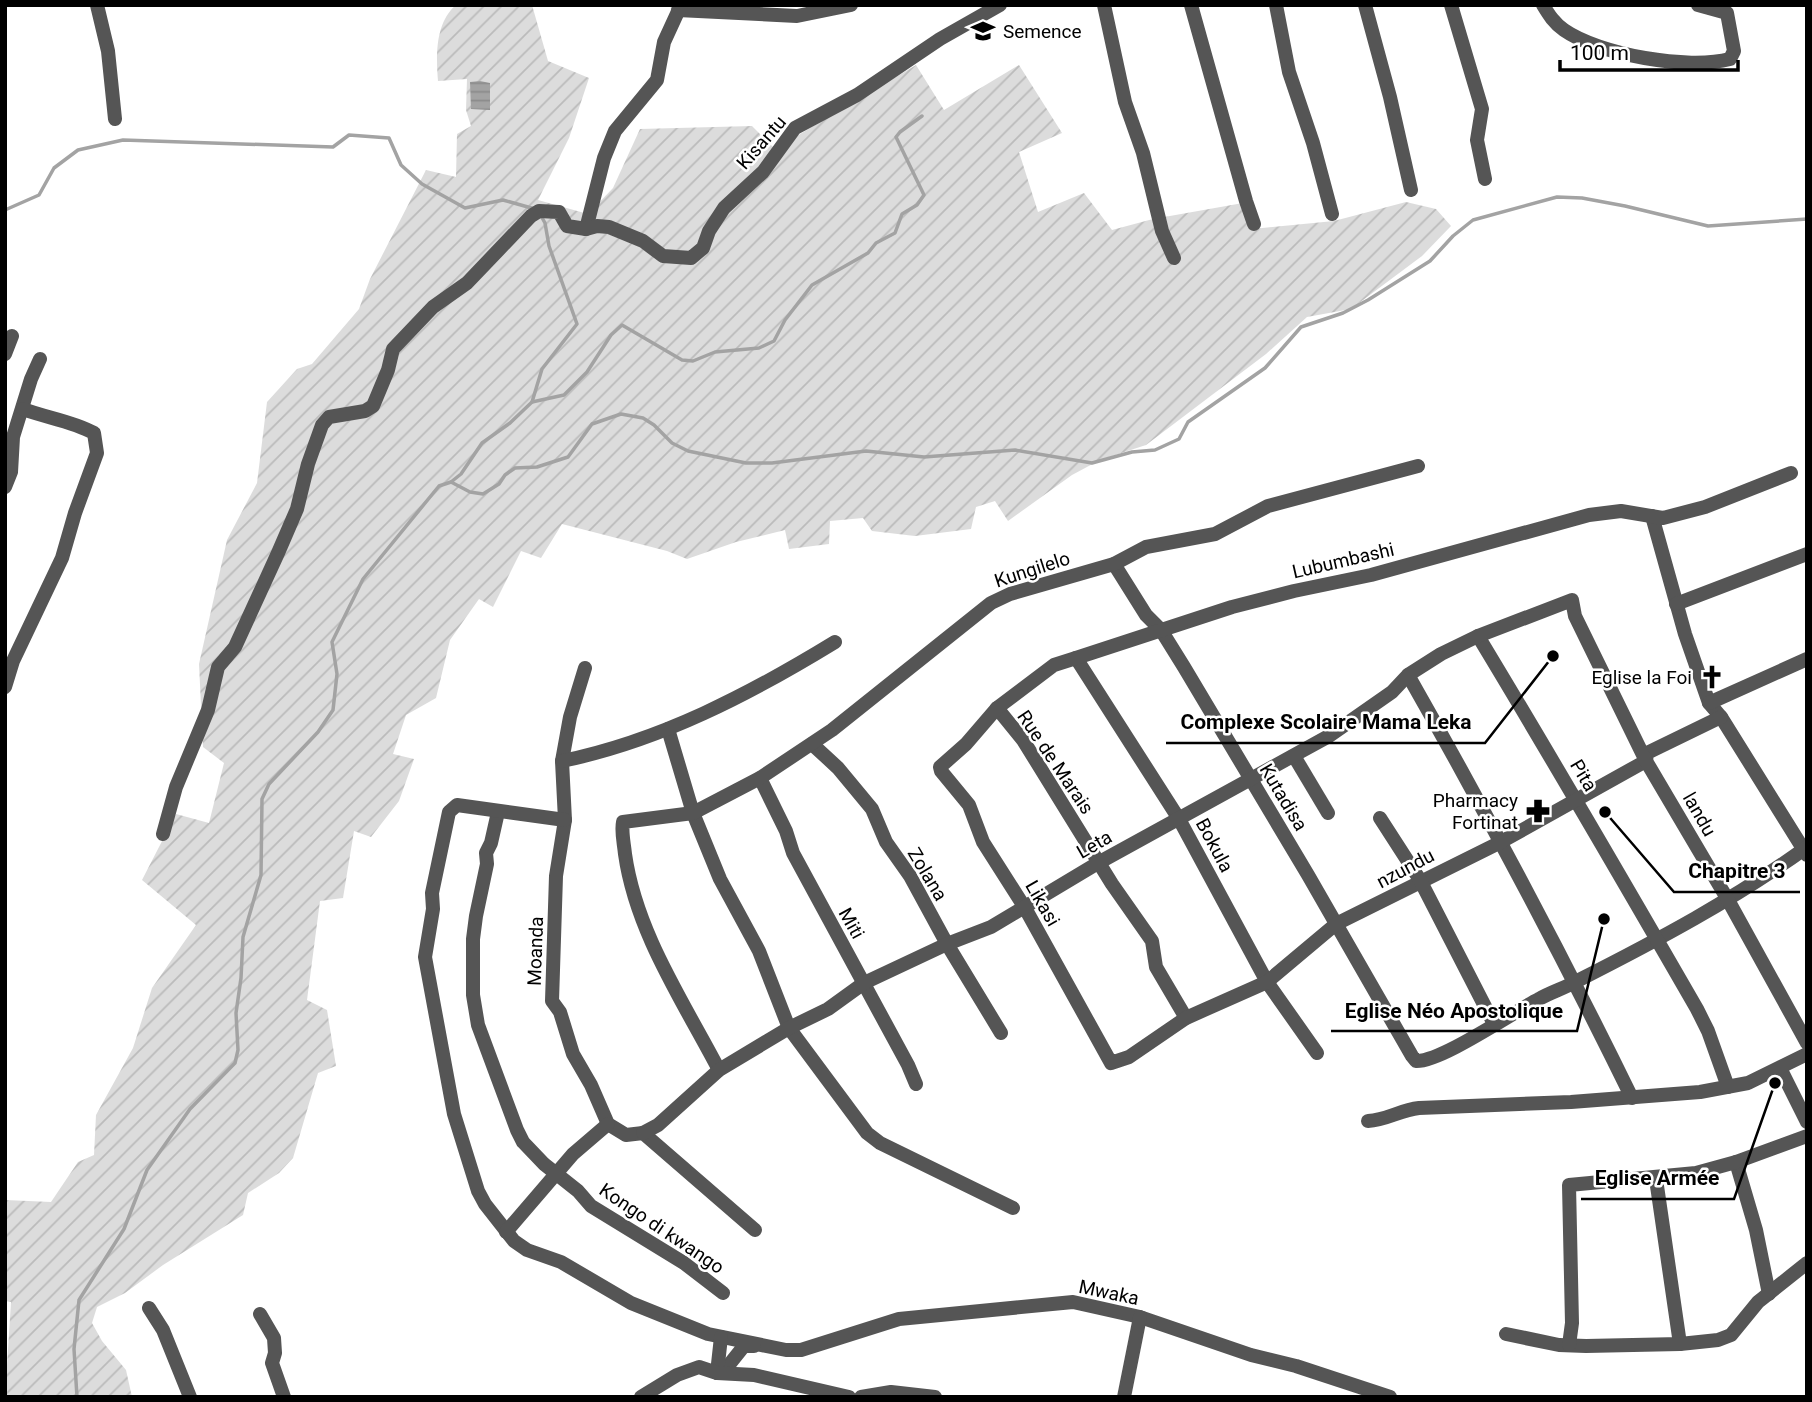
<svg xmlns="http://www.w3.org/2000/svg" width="1812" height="1402" viewBox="0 0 1812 1402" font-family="Roboto,sans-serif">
  <defs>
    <pattern id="garden-furrows" width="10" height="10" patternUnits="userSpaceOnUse" patternTransform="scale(1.75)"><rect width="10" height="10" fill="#dcdcdc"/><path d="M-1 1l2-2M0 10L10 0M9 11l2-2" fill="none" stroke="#bbb"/></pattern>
    <pattern id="water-rules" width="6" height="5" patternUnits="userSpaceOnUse" patternTransform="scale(1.75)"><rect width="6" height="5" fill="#a3a3a3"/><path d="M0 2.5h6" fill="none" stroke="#8b8b8b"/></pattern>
  </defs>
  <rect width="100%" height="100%" fill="#fff"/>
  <path fill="url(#garden-furrows)" d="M456 5H532L548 61 589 78 569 138 538 200 588 214 613 188 640 129 752 126 775 149 916 65 944 110 1019 65 1062 133 1019 152 1038 212 1084 193 1112 230 1153 219 1243 203 1253 229 1334 221 1406 202 1436 209 1451 226 1422 256 1351 309 1307 317 1266 354 1146 445 1100 460 1072 475 1008 521 995 501 976 507 971 529 915 536 872 531 863 518 830 521 829 544 789 549 785 530 736 542 687 559 667 551 562 524 541 558 521 551 493 607 479 599 450 640 436 698 406 715 393 754 414 759 399 801 371 837 354 831 343 898 320 901 307 1000 327 1010 336 1066 318 1073 293 1158 279 1173 248 1193 243 1215 163 1265 125 1293 97 1307 92 1323 102 1341 126 1370 132 1397H5L11 1302 5 1301V1200L51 1202 78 1162 94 1155 96 1115 133 1048 152 988 196 925 142 880 176 814 209 823 224 763 203 747 199 664 227 540 257 483 267 402 297 369 312 364 359 309 370 279 426 170 456 177 457 134 471 126 466 110 467 79 438 81C436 56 435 23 456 5Z"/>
  <path fill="url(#water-rules)" d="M480 81 490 83V110L471 109 470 82Z"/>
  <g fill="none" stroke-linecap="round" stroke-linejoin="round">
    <g stroke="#a3a3a3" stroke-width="3.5">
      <path d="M5 210 39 195 54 168 78 150 123 140 333 147 349 135 389 138 401 165 422 184 465 208 503 200 535 209"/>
      <path d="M532 402 542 369 577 324 549 246 545 223 540 214"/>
      <path d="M451 482 461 474 482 443 510 423 532 402 564 395 587 372 611 335 622 325 682 360 693 361 715 352 759 348 774 341 785 320 812 285 868 253 876 243 895 233 902 214 917 205 924 195 896 137 900 132 922 116"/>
      <path d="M77 1397 74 1349 79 1300 124 1229 147 1170 190 1109 235 1063 238 1050 236 1013 241 978 243 937 261 875 262 799 269 784 318 732 333 710 337 674 332 642 363 579 439 486 451 482 470 492 483 494 499 484 505 475 515 468 537 467 568 457 592 424 621 414 643 418 654 425 672 443 688 451 746 463H772L866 451 924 457 1015 450 1092 463 1132 452 1155 450 1179 439 1188 422 1265 368 1301 327 1343 313 1368 300 1430 261 1453 236 1473 220 1557 197 1582 198 1625 206 1708 226 1807 219"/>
    </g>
    <g stroke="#555" stroke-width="14">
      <path d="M97 5 108 51 115 119"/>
      <path d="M1104 5 1125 102 1143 153 1162 231 1174 258"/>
      <path d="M1191 5 1246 201 1254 224"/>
      <path d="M1276 5 1289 72 1313 143 1332 214"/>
      <path d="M1365 5 1390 97 1411 190"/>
      <path d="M1451 5 1482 109 1477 140 1485 179"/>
      <path d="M1543 5C1549 15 1554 23 1564 30 1600 55 1688 70 1730 59L1734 51 1727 13 1698 5"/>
      <path d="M678 10 797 16 851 5"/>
      <path d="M586 229 604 158 615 131 657 80 664 42 681 5"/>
      <path d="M5 354 12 336"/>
      <path d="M5 487 11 472 13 437 31 379 40 359"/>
      <path d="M1652 516 1685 634 1709 703 1721 717 1807 855"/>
      <path d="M1114 564 1146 615 1161 630 1184 667 1308 875 1412 1056 1416 1061C1441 1062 1513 1012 1539 999 1551 992 1565 988 1577 981 1656 941 1735 899 1807 847"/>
      <path d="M1676 604 1807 554"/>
      <path d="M1478 636C1553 760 1625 884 1697 1009L1708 1031 1728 1087"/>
      <path d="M1076 658 1179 819 1267 982 1317 1053"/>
      <path d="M585 668 570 717 562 761 565 820 556 876 552 1001 560 1012 573 1054 591 1085 608 1124 626 1135 643 1133 755 1230"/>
      <path d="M1408 675C1487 814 1562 955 1632 1098"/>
      <path d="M5 687 13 661 62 558 75 513 97 453 94 433C72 421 47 418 23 409"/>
      <path d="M1709 703 1807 659"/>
      <path d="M997 708 1023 740 1112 884 1152 941 1156 967 1186 1018"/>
      <path d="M1721 717 1647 753 1646 761 1499 843 1336 924 1267 982 1186 1018 1129 1057 1111 1063 1025 908 983 842 969 805 941 771 940 767 966 744 997 708 1054 665 1076 658 1232 607 1294 591 1371 575 1589 515 1621 511 1663 518 1705 507 1791 473"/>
      <path d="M668 729 693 813 720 879 759 951 789 1028 867 1133 880 1143 1013 1208"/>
      <path d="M812 744 838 768 872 809 886 842 910 876 947 944 1001 1033"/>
      <path d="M1294 756 1328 813"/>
      <path d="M562 761C660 741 750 694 835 642"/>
      <path d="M760 778 786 831 793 853 908 1065 916 1084"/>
      <path d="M498 812 491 843 486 853 487 864 476 916 473 939V995L478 1025 517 1130 523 1142 544 1164 578 1191 591 1206 684 1263 723 1293"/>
      <path d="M1380 818 1420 880 1494 1024"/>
      <path d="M565 820 457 805 449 812 432 893 433 909 425 957 454 1114 478 1191 485 1204 514 1241 527 1250 561 1262 631 1303 708 1334 786 1350H801L899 1319 1073 1302 1140 1317 1251 1355 1296 1366 1390 1397"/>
      <path d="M163 834 176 787 208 710 218 667 235 647 278 553 297 509 308 464 322 425 329 417 365 411 373 406 388 370 393 349 433 307 467 283 531 216 539 211 559 212 567 226 586 229 597 226 609 227 643 241 663 256 691 258 703 248 709 231 724 208 763 172 795 128 857 95 940 39 1000 5"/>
      <path d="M1780 1068 1807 1122"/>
      <path d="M719 1070C683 1001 636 932 625 854 624 843 621 832 623 822L693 813 760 778 832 730 991 603 1010 594 1114 564 1146 547 1215 534 1268 506 1418 466"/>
      <path d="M1368 1121C1387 1120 1400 1110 1419 1108L1571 1102 1700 1092 1748 1083 1807 1054"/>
      <path d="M643 1133 658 1125 719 1070 789 1028 828 1009 864 983 947 944 991 927 1098 863 1329 736 1392 692 1408 675 1441 654 1478 636 1572 600 1575 616 1646 761 1728 900 1807 1043"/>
      <path d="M1736 1162 1756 1230 1769 1294"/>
      <path d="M1656 1179 1680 1344"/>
      <path d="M506 1232 573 1154 608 1124"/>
      <path d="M149 1308 163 1330 190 1397"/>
      <path d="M260 1314 274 1338 275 1353 272 1363 284 1397"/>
      <path d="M1506 1334 1559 1345 1586 1346 1680 1344 1718 1340 1731 1335 1758 1302 1807 1263"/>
      <path d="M1569 1345 1572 1323 1569 1185 1696 1173 1736 1162 1807 1136"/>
      <path d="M717 1373 728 1366 744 1346H754"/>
      <path d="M717 1373 721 1337"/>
      <path d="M641 1397 677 1375 699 1367 717 1373 754 1375 849 1397"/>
      <path d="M861 1397 891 1392 935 1397"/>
      <path d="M1124 1397 1140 1317"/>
    </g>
  </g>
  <defs>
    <g id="school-bare" transform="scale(1.89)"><path d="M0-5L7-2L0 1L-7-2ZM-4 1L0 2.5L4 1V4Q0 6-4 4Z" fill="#000" stroke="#fff" stroke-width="2.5" paint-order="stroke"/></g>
    <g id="church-bare" transform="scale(1.89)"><path d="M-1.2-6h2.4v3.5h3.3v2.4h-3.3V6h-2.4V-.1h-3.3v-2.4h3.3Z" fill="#000" stroke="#fff" stroke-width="2.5" paint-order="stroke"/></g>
    <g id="pharmacy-bare" transform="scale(1.89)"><path d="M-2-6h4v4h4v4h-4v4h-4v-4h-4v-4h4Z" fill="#000" stroke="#fff" stroke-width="2.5" paint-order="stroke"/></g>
  </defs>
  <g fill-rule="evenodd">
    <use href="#school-bare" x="983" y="31"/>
    <use href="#church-bare" x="1712" y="677"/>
    <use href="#pharmacy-bare" x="1538" y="811"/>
  </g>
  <g text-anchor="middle" stroke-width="5" stroke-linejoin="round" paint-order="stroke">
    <g font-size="19" fill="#000" stroke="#fff" text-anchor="end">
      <text x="1003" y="38" text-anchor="start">Semence</text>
      <text x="1692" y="684">Eglise la Foi</text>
      <text x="1518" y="807">Pharmacy<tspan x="1518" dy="22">Fortinat</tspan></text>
    </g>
    <g font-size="19" fill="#000" stroke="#fff">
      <text transform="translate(761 142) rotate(-49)" y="7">Kisantu</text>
      <text transform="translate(1343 560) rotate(-13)" y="7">Lubumbashi</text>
      <text transform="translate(1032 569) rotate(-18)" y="7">Kungilelo</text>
      <text transform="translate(1056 762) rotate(56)" y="7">Rue de Marais</text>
      <text transform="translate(1584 775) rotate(59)" y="7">Pita</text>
      <text transform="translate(1284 797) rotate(59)" y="7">Kutadisa</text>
      <text transform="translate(1700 814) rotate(60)" y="7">landu</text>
      <text transform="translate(1094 844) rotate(-30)" y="7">Leta</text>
      <text transform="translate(1215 845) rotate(62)" y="7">Bokula</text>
      <text transform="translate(1405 868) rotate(-28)" y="7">nzundu</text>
      <text transform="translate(928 874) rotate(59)" y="7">Zolana</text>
      <text transform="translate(1043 903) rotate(60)" y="7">Likasi</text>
      <text transform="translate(852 923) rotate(61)" y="7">Miti</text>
      <text transform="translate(535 951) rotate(-88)" y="7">Moanda</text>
      <text transform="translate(662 1228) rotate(34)" y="7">Kongo di kwango</text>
      <text transform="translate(1109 1292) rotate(12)" y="7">Mwaka</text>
    </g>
  </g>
  <path fill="none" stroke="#000" stroke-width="2.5" d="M1553 656L1485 743H1166M1605 812L1674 892H1800M1604 919L1577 1031H1331M1775 1083L1734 1199H1581"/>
  <g fill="#000" stroke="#fff" stroke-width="2.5">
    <circle cx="1553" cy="656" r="7"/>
    <circle cx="1605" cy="812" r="7"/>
    <circle cx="1604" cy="919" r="7"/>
    <circle cx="1775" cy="1083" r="7"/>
  </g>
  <g font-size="21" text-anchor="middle" font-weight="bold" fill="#000" stroke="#fff" stroke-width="5" stroke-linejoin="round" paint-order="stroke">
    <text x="1326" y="729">Complexe Scolaire Mama Leka</text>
    <text x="1737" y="878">Chapitre 3</text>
    <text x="1454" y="1018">Eglise Néo Apostolique</text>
    <text x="1657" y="1185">Eglise Armée</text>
  </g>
  <rect width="1812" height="1402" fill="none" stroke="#000000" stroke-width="14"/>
  <path d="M1560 60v10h178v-10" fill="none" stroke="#000000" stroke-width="3.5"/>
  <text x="1570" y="60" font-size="21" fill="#000000" stroke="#ffffff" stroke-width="5" paint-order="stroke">100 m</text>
</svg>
